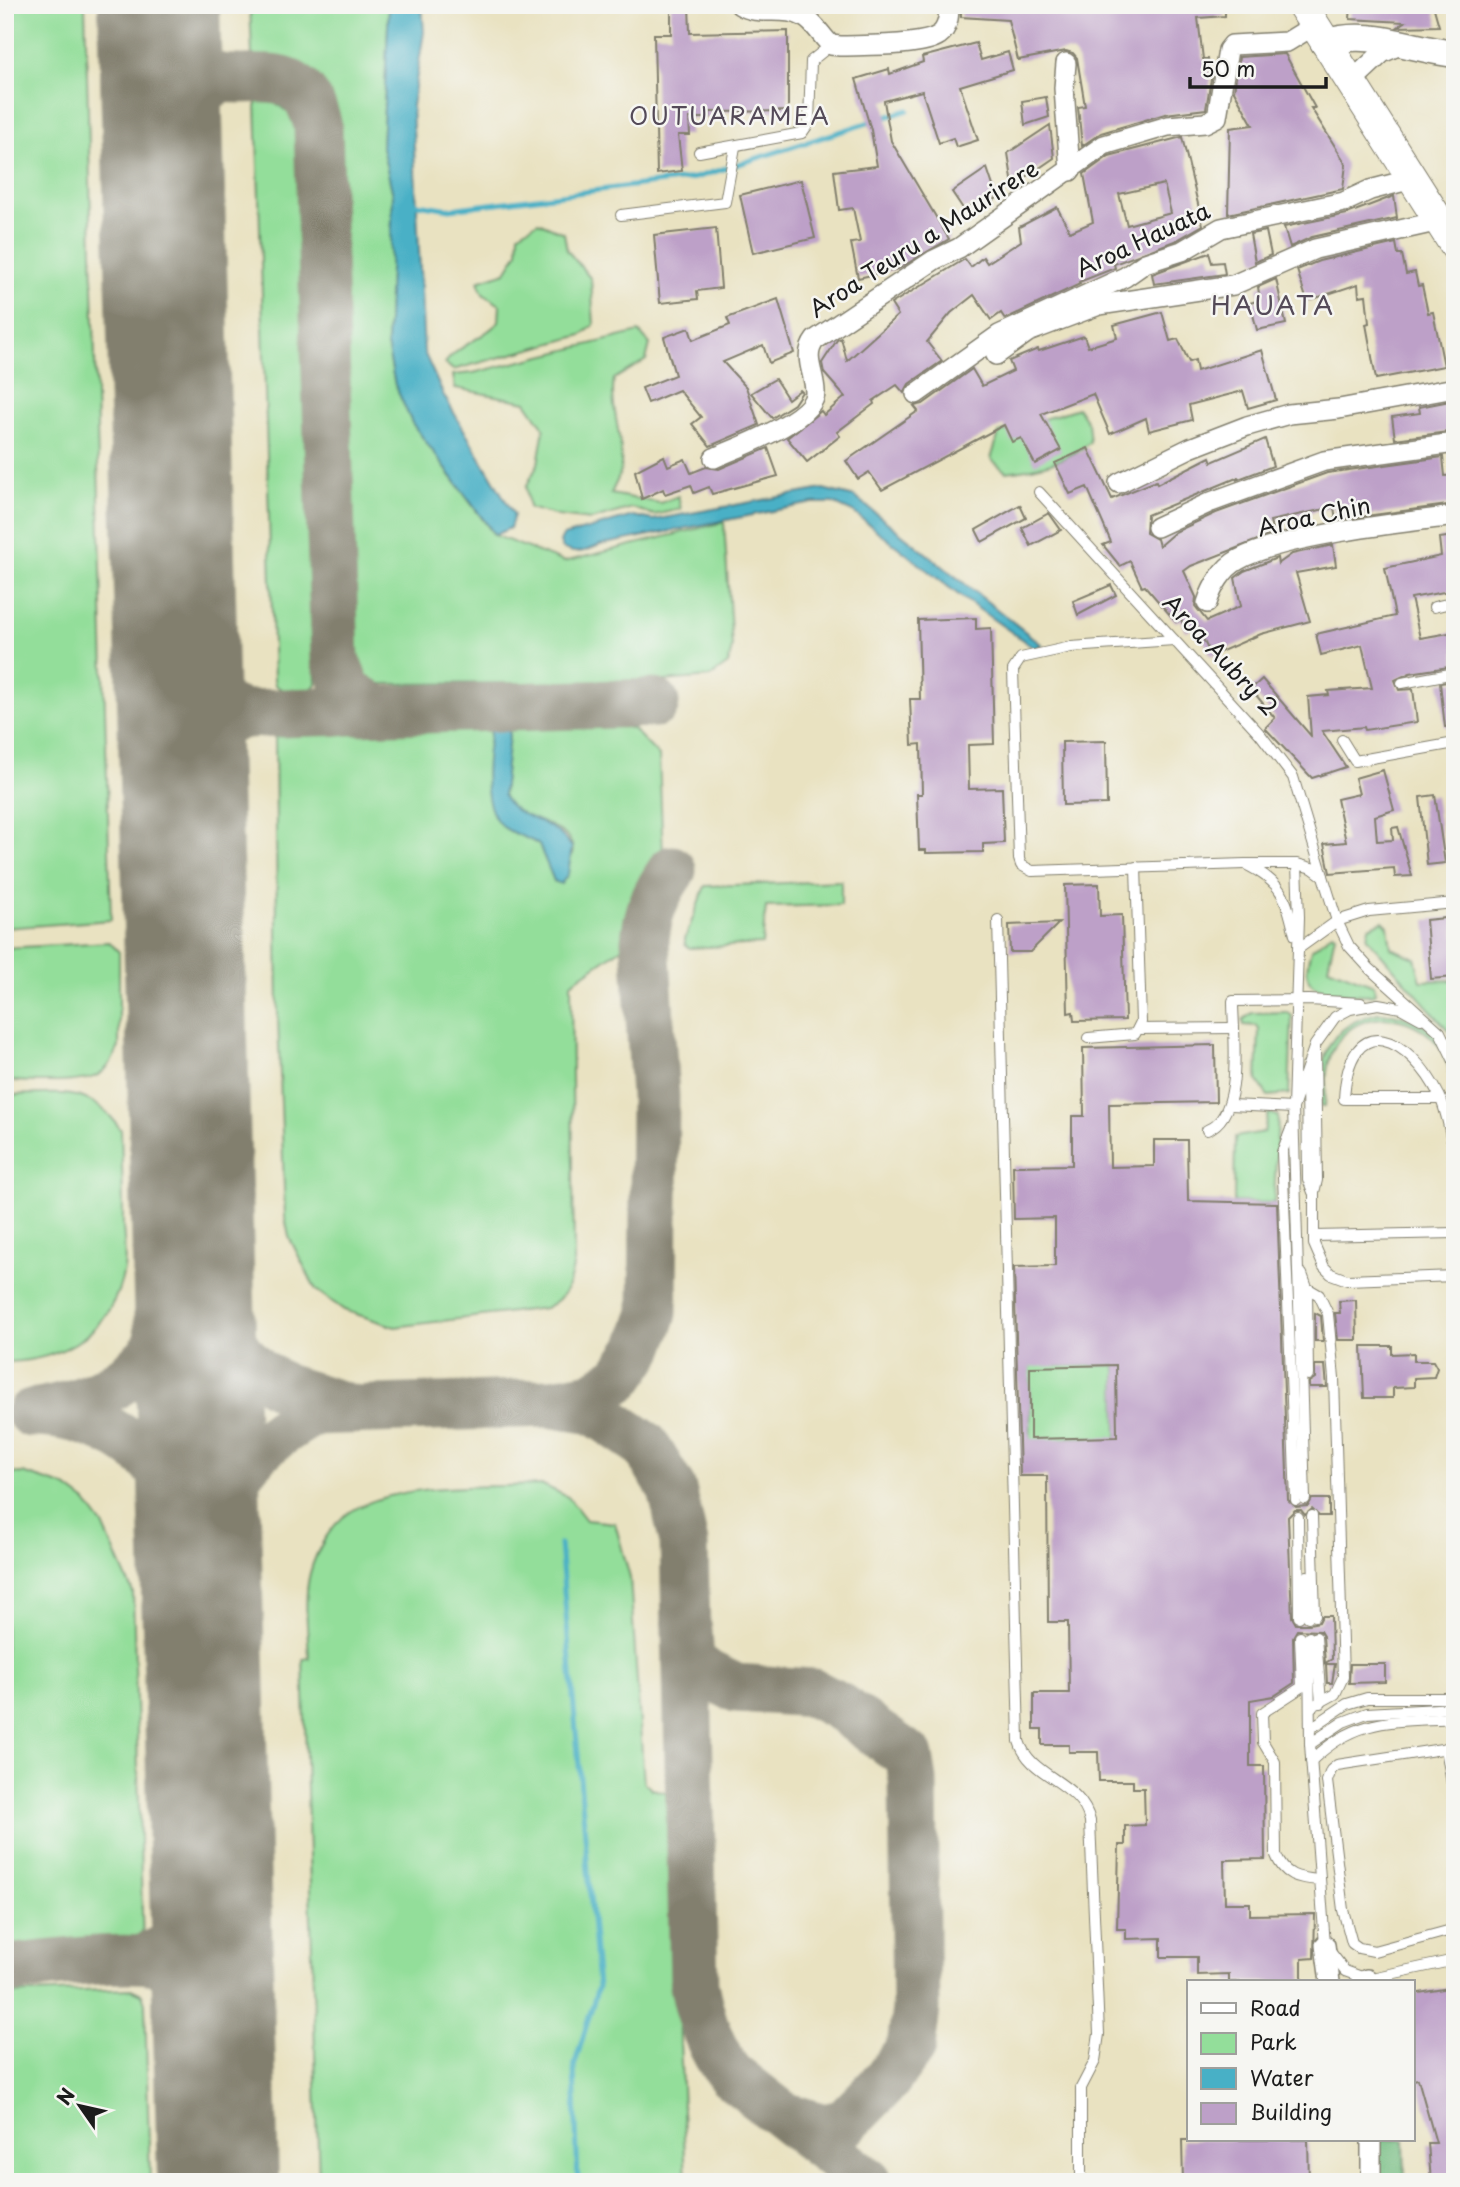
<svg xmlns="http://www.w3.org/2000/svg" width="1460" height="2187" viewBox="0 0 1460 2187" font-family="'Playpen Sans',sans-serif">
  <rect width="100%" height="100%" fill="#f6f6f2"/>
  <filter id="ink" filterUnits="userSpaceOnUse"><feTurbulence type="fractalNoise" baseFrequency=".0143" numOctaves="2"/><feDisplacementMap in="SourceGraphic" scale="14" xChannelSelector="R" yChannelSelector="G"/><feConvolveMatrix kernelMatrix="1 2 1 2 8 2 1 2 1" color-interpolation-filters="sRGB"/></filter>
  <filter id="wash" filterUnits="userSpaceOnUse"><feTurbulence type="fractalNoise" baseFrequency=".00686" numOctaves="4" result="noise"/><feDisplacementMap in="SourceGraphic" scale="28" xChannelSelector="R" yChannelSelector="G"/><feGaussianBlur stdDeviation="1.57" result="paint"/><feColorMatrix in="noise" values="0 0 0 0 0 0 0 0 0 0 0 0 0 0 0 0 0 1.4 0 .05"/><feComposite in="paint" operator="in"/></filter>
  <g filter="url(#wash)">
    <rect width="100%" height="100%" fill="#e9e2c1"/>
    <g fill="#93de9a" stroke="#587d5b" stroke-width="2">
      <path d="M5 5H85L111 920 5 928Z"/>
      <path d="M250 5H389L382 147 393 195 387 345 395 385 412 423 494 535 564 562 724 522 732 648 728 664 710 677 653 682 381 684 362 676 355 665 339 146C323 88 313 69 252 56Z"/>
      <path d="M273 101 290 114 297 125 316 684 311 690H283L275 685 274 679 256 102Z"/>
      <path d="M538 222 564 233 567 250 591 279 594 325 582 335 453 370 445 363C459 345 482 339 499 322L500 305 483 294 478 281 506 272 518 252 519 233Z"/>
      <path d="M639 332 650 344 646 360 614 379C609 410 626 442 620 474 618 480 613 488 611 494L660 503 678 496 681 509 654 515 632 508 591 520 558 516 529 508 526 487 538 464 544 428 526 402 455 388 453 375 473 373Z"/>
      <path d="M1078 408 1088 423 1090 442C1067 462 1035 469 1006 472L991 459 999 433Z"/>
      <path d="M606 721 633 729 659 756 663 856 641 895 623 947 571 983 574 1262C569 1286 568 1297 545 1308L395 1327 344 1310 316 1290 289 1237 285 1217 278 1019 275 735 492 724 486 774 525 837 539 845 545 854 554 881C559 874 568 866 571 858 583 829 530 820 516 812 509 808 506 802 503 795L510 724Z"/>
      <path d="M841 881V905L766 907 762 944 690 948 685 945V939L705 886Z"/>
      <path d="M1383 921 1388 926 1391 948 1415 958 1421 981 1455 980V1038L1367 938 1369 927Z"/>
      <path d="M1332 933 1335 935 1328 967 1374 985 1375 994C1364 996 1352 994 1341 993 1310 990 1301 983 1311 950Z"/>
      <path d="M109 942 119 952V1047C114 1057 109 1068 100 1074 81 1086 28 1081 5 1081V948Z"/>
      <path d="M1287 1012 1292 1016 1289 1094 1268 1096 1257 1080 1259 1030 1257 1026 1244 1025 1243 1020 1252 1013Z"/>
      <path d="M1378 1013C1410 1013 1446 1031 1454 1065 1457 1073 1455 1084 1455 1093 1451 1078 1448 1059 1439 1046 1413 1009 1351 1007 1332 1052 1325 1069 1326 1088 1325 1106H1321C1320 1056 1325 1027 1378 1013Z"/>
      <path d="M5 1095C55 1095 90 1083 121 1130 122 1162 123 1194 123 1226 124 1240 126 1256 124 1269 113 1330 65 1361 5 1362Z"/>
      <path d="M1268 1113 1278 1116 1274 1203 1234 1202 1235 1137 1264 1132Z"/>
      <path d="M1029 1355 1057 1366 1116 1365 1117 1441C1083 1436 1060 1433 1031 1452Z"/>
      <path d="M23 1473 66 1487 86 1502 103 1525 133 1593 143 1947 5 1956V1474Z"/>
      <path d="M543 1485 568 1497 586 1520 615 1523 630 1578 644 1783 652 1789 668 1793 670 1799 686 2182H319L303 1659 309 1658C308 1631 303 1600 310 1573 316 1551 330 1525 350 1512 399 1481 486 1488 543 1485Z"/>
      <path d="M131 1989 142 1994 145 2003 150 2182H5V1994Z"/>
    </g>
    <path fill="#76bd82" stroke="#496c4f" stroke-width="2" d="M1374 2140H1404L1405 2182H1375Z"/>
    <g fill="#48b0c6" stroke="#326671" stroke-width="2">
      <path d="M389 5H422L424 32 412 106 424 352 443 394 514 515 510 528 495 535 412 423 395 385 387 345 393 195 382 147Z"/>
      <path d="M823 489 855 497 1042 645 1034 648 960 596 853 512 833 503H813L600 545C586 551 576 556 562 548L560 542 563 536 633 516 653 520Z"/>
      <path d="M492 724H510L503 795C516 822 548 814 572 847L568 874 561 884 554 881 539 845C527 836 511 835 501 825 479 804 487 750 492 724Z"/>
    </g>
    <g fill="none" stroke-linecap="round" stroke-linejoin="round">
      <g stroke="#48b0c6" stroke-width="5">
        <path d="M417 204 450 209 695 178 908 110"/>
        <path d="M560 1544 598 1987 574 2067 578 2182"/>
      </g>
      <g stroke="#827f6e" stroke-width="49">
        <path d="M159 17C169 33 180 61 197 70 244 96 299 49 318 126L335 660 348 691 378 710"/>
        <path d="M163 162C177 123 182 98 222 79"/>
        <path d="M176 641C190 682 203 698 243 714L655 703"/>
        <path d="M181 774C199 739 205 729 243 714"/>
        <path d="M193 1243 208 1304 240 1354 260 1373 285 1388 349 1408"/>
        <path d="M553 1403 593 1396 621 1377 640 1349 653 1313 655 1096 645 941C647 913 656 893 672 870"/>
        <path d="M31 1413C88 1405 147 1379 170 1322 181 1295 186 1266 192 1238"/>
        <path d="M38 1413C83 1415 130 1434 159 1469 176 1490 187 1517 200 1540"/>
        <path d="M200 1540C236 1472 246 1450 315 1411L548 1403 593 1410 645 1445 672 1489 684 1543 694 1985C701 2019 709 2048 731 2075L868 2182"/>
        <path d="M688 1630 690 1661 707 1674 736 1688 813 1693 838 1706 909 1756 913 1780 916 2009 911 2047 886 2081 845 2123 824 2128 784 2116"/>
        <path d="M143 1959 180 1940 210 1902"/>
        <path d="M5 1969C42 1966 139 1951 169 1965 187 1973 199 1992 213 2006"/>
      </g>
      <path stroke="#827f6e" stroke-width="122" d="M159 5 218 2182"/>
    </g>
    <g id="blocks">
      <g fill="#bda0c8" fill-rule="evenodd">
        <path d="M671 5H689L690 33 788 31V111L710 112V118H689L690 135H678L682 171 657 174 654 34H671Z"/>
        <path d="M961 5H1086V13L1126 5H1225V16L1198 18 1203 59H1208L1211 79 1206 109 1165 114 1101 133 1082 146 1078 107 1085 106 1077 58 1073 53 1066 51 1018 60 1008 20 961 17Z"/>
        <path d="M1351 5H1433L1439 26 1398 27 1405 22 1350 19Z"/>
        <path d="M976 43 981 60 1008 52 1013 70 960 86 978 140 956 147 953 138 939 143 922 91 884 101 891 141 949 239 898 269 858 278 851 243 860 242 853 208 839 210 834 171 877 166 871 130 856 79 889 69 890 74 923 62 922 57Z"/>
        <path d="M1285 54 1315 108H1311L1346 164 1343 189 1228 214 1230 128 1253 125 1234 91 1239 57Z"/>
        <path d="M1046 97 1049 117 1025 125 1022 101Z"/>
        <path d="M1050 125 1054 158 1013 186 1008 153Z"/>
        <path d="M1182 137 1203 225 1177 240 1114 264 1115 268 1079 282 1080 284 1005 319 1001 313 991 320 974 295 951 313 927 342 942 361 909 384 904 393 897 385 873 401 874 404 837 432 840 436 807 462 787 438 821 411 824 415 845 397 824 373 822 363 837 340 841 338 847 361 898 315 891 304 965 259 971 267 983 257 987 263 1021 241 1019 227 1057 207 1070 232 1093 222 1084 174 1109 156ZM1164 184 1171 213 1127 225 1119 194Z"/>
        <path d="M987 168 997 198 977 211 972 205 964 210 952 192Z"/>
        <path d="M801 180 815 238 753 253 740 195Z"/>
        <path d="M1394 196 1397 218 1312 237 1290 247 1284 227 1347 214Z"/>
        <path d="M716 228 721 288 697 291 698 299 660 303 654 235Z"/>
        <path d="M1266 231 1271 255 1255 262 1250 234Z"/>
        <path d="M1396 243 1398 254H1402L1406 274 1415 272 1418 286 1422 285 1428 313 1433 312 1444 366 1376 379 1366 324 1369 323 1366 295 1359 296 1358 284 1307 301 1297 270 1319 261Z"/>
        <path d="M1209 253 1212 263 1223 262 1225 274 1154 284 1152 274Z"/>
        <path d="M1276 279 1286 324 1257 330 1250 303 1260 300 1258 287Z"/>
        <path d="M778 299 794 353 769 363 763 345 723 362 746 387 759 425 710 446 692 424 701 417 679 390 648 403 642 388 675 375 664 337 689 328 693 340 730 325 727 318Z"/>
        <path d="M1162 312 1170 341 1178 339 1189 362 1195 360 1197 371 1262 350 1276 400 1248 408 1243 391 1189 405 1192 420 1149 431 1146 418 1110 434 1093 394 1041 414 1061 450 1035 464 1021 438 1012 442 1004 425 882 490 869 472 858 479 846 461 918 411 914 406 923 404 972 369 982 386 1013 371 1009 361 1038 349 1039 351 1084 336 1088 347 1117 338 1114 325Z"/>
        <path d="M775 379 788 399 800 390 802 392 794 404 772 418 751 393Z"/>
        <path d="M1455 400V431L1395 439 1392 417 1420 413 1419 407Z"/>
        <path d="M1265 439 1273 466 1236 480 1239 477 1147 515 1146 533 1157 539 1159 546 1175 532 1216 513 1327 473 1443 457 1445 476 1455 475V504L1336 520 1334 507 1270 521 1273 534 1191 566 1184 571 1196 597 1195 606 1207 621 1241 606 1235 578 1244 571 1277 558 1278 564 1292 554 1333 545 1336 566 1296 573 1310 621 1261 634 1211 656 1197 626 1186 631 1181 619 1176 622 1145 586 1142 587 1130 561 1120 566 1103 545 1111 542 1087 487 1070 494 1055 463 1088 448 1112 499 1156 481 1157 484 1210 457 1212 462Z"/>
        <path d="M768 448 778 476 712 494 709 487 694 493 691 485 665 494 663 489 642 499 635 471 664 456 668 466 685 459 691 473 706 467 719 469Z"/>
        <path d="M1020 505 1026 518 982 542 976 530Z"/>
        <path d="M1049 513 1061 530 1031 546 1022 528Z"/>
        <path d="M1455 536V590L1411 598 1420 638 1455 632V666L1410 673 1395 680 1399 690 1413 689 1417 722 1365 730 1364 727 1322 731 1346 767 1312 778 1265 728 1275 718 1251 689 1262 679 1311 736 1308 697 1329 695 1328 691 1372 688 1362 645 1321 655 1316 634 1395 616 1385 568 1441 556 1439 538Z"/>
        <path d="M1111 585 1116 595 1078 615 1073 601Z"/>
        <path d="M976 618V629L991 628 994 744 968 745 969 789 1002 788 1004 843 983 844V852L926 853V850H919L917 794H922L921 744 912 745 910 699H920L918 620Z"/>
        <path d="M1455 681V727H1445L1440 683Z"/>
        <path d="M1106 741 1107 804 1063 805 1062 742Z"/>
        <path d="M1383 770 1394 810 1375 816 1377 841 1393 840 1392 828 1398 827 1412 876 1395 877 1394 868 1330 873 1324 844 1346 842 1337 799 1359 794 1355 778Z"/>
        <path d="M1435 795 1445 863 1427 865 1420 797Z"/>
        <path d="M1099 884 1100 916 1122 915 1125 1020 1074 1021 1073 1012 1068 1013 1065 885Z"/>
        <path d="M1455 917V977L1431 979 1426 920Z"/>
        <path d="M1059 923 1030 952H1010L1009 925Z"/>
        <path d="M1215 1045 1216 1102 1109 1104 1110 1167 1154 1166V1140H1187L1188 1201 1277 1203 1288 1500 1296 1507 1308 1506 1312 1499H1329V1516H1319L1312 1509 1305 1515 1301 1510H1295L1288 1517 1292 1617 1296 1624H1309L1319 1622 1322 1616H1331L1332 1659 1325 1663 1323 1636 1320 1631 1297 1630 1293 1637 1294 1683 1274 1696 1250 1700V1766H1264L1265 1859 1224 1860 1225 1903H1250V1915L1315 1914 1314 1958 1302 1959V1982H1229V1974L1197 1975V1957H1161V1938L1126 1939V1929H1117L1119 1845H1125V1826L1145 1825 1144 1788H1133V1781H1099L1098 1752H1069V1745H1042V1729H1034V1693H1069L1068 1622H1048L1047 1476H1020L1014 1267 1055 1266V1218L1014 1219 1013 1166 1072 1165V1116H1084L1083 1048ZM1116 1365 1117 1437 1030 1439V1367Z"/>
        <path d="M1356 1300 1357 1340H1338L1335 1313H1340L1339 1301Z"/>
        <path d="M1315 1313 1321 1316 1323 1341H1315Z"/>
        <path d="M1362 1346H1392V1354L1414 1353V1361H1433L1437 1368 1434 1377 1414 1378V1387L1393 1388V1398H1364Z"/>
        <path d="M1315 1365H1325L1327 1387H1309V1382L1315 1378Z"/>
        <path d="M1326 1664H1335L1332 1683H1327Z"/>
        <path d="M1350 1664H1385V1682L1349 1683Z"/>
        <path d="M1455 1987V2117L1449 2119 1455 2182H1431L1428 2143H1436L1418 2079 1413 2080V1994Z"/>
        <path d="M1182 2140H1308L1309 2182H1183Z"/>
      </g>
    </g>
  </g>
  <g filter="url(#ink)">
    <use href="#blocks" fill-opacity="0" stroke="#827f6e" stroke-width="2"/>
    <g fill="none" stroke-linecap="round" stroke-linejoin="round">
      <g stroke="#827f6e" stroke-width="12">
        <g id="lane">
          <path d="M699 152 802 133 809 123 811 61 831 45"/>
          <path d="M621 215 725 202 735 147"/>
          <path d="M1039 492 1260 734 1293 777 1323 876"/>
          <path d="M1434 607 1455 602"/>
          <path d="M1174 640 1071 647 1021 658 1013 670 1019 859 1021 865 1032 871 1245 864H1297L1312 868 1323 876 1337 921 1349 946 1370 969 1440 1032 1455 1063"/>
          <path d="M1402 683 1455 673"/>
          <path d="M1342 740 1355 761 1455 743"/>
          <path d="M1247 865C1283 883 1286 898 1295 935"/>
          <path d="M998 920 1019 1741C1030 1778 1081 1781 1090 1821L1099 2034 1095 2061 1081 2088V2182"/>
          <path d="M1298 949 1337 921 1369 911 1455 903"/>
          <path d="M1138 1029 1233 1028"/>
          <path d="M1088 1038 1135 1034 1141 1022 1136 867"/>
          <path d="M1315 1049 1317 1180 1314 1192V1244L1324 1267 1331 1274 1347 1280 1455 1276"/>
          <path d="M1307 1075 1308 1179 1313 1192"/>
          <path d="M1441 1099H1344C1349 1006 1411 1037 1440 1097 1448 1115 1451 1137 1455 1156"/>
          <path d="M1231 1105 1293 1108 1299 917 1297 864"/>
          <path d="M1291 1129 1282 1152 1296 1500"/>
          <path d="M1207 1130C1245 1115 1233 1036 1233 1001L1309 1000 1361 1003"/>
          <path d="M1314 1236 1455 1233"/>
          <path d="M1302 1274 1307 1288 1319 1295 1328 1314 1334 1378 1343 1677 1335 1694 1311 1707"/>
          <path d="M1307 1288 1308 1375"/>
          <path d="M1305 1499 1293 1108 1315 1045 1335 1017 1350 1009 1378 1004 1401 1008 1421 1019"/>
          <path d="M1312 1516 1315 1616"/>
          <path d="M1298 1517 1299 1617"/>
          <path d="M1307 1576 1308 1617"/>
          <path d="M1300 1637 1302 1687 1262 1713 1263 1742 1275 1762 1276 1855C1284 1876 1298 1878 1318 1880"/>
          <path d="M1309 1637 1310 1744 1325 1945 1345 1971 1367 1979 1455 1960"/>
          <path d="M1316 1637 1321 1703"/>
          <path d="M1311 1728 1347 1704 1367 1698H1455"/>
          <path d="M1310 1744 1343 1722 1367 1713 1455 1708"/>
          <path d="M1455 1747 1337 1765 1331 1770 1327 1781 1343 1910 1352 1943 1359 1948 1374 1951 1455 1929"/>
          <path d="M1446 1748 1455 1802"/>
          <path d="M1311 1761C1358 1716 1394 1722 1455 1718"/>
          <path d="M1325 2180 1371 2179"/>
        </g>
      </g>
      <g stroke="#827f6e" stroke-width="22">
        <g id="street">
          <path d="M740 5C759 17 785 5 804 17 815 23 822 37 831 45L840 46C861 45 922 47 939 35 948 29 949 16 949 5"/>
          <path d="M1066 63 1064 88 1070 171"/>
          <path d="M1349 84 1382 53 1404 43"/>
          <path d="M996 355 1028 332 1099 305 1233 285 1315 249 1440 221"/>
          <path d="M916 394 999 335 1125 277 1145 263 1182 251 1221 228 1344 202 1370 190 1412 179"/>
          <path d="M714 458C736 448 816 420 815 392 815 373 802 357 815 340L934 260 959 248 1104 145 1168 126 1205 123 1217 117 1228 50 1232 45 1287 42 1313 26"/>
          <path d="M1119 483 1190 448 1247 426 1289 414 1339 409 1455 388"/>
          <path d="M1157 527 1211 502 1324 461 1455 443"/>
          <path d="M1207 603C1212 587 1223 568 1238 560 1283 535 1400 523 1455 516"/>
          <path d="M1325 1945 1330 1982"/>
          <path d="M1361 1982 1367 1979"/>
          <path d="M1371 2140V2182"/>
        </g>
      </g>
      <g stroke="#827f6e" stroke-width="29">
        <path id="secondary" d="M1324 43C1368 28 1411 49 1455 54"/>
      </g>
      <g stroke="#827f6e" stroke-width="32">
        <path id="primary" d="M1302 5 1455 246"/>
      </g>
      <use href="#lane" stroke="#fff" stroke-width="10"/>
      <use href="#street" stroke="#fff" stroke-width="19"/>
      <use href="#secondary" stroke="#fff" stroke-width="26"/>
      <use href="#primary" stroke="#fff" stroke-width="30"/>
    </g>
  </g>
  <g text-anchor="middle" stroke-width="5" stroke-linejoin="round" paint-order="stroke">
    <g font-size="23" fill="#1c1c1c" stroke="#f6f6f2">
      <text transform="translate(924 239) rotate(-33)" y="8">Aroa Teuru a Maurirere</text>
      <text transform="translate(1143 240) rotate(-25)" y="8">Aroa Hauata</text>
      <text transform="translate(1314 517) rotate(-12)" y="8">Aroa Chin</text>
      <text transform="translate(1220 655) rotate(47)" y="8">Aroa Aubry 2</text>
    </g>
    <g font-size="24" letter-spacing="2" fill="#544a58" stroke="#f6f6f2">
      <text x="730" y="125">OUTUARAMEA</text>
    </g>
    <g font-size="26" letter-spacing="2" fill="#544a58" stroke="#f6f6f2">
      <text x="1273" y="315">HAUATA</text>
    </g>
  </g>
  <rect width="1460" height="2187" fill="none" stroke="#f6f6f2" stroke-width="28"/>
  <rect x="1187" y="1980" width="228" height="161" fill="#f6f6f2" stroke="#9f9f9c" stroke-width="2"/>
  <rect x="1201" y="2003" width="35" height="10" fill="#ffffff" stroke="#9f9f9c" stroke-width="2"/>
  <text x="1250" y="2016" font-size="21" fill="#1c1c1c">Road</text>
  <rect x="1201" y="2033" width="35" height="21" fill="#93de9a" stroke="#9f9f9c" stroke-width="2"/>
  <text x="1250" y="2050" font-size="21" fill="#1c1c1c">Park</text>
  <rect x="1201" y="2068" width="35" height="21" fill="#48b0c6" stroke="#9f9f9c" stroke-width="2"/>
  <text x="1250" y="2086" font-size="21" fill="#1c1c1c">Water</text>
  <rect x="1201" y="2103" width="35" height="21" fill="#bda0c8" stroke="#9f9f9c" stroke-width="2"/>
  <text x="1250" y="2120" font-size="21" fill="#1c1c1c">Building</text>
  <g transform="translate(80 2106) rotate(304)" stroke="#f6f6f2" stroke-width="5" paint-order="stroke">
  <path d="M0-5L12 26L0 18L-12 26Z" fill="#1c1c1c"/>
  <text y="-10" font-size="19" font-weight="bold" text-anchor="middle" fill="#1c1c1c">N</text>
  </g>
  <path d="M1190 77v10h136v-10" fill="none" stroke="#1c1c1c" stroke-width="3.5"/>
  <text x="1201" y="77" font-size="21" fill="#1c1c1c" stroke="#f6f6f2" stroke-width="5" paint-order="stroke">50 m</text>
</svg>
